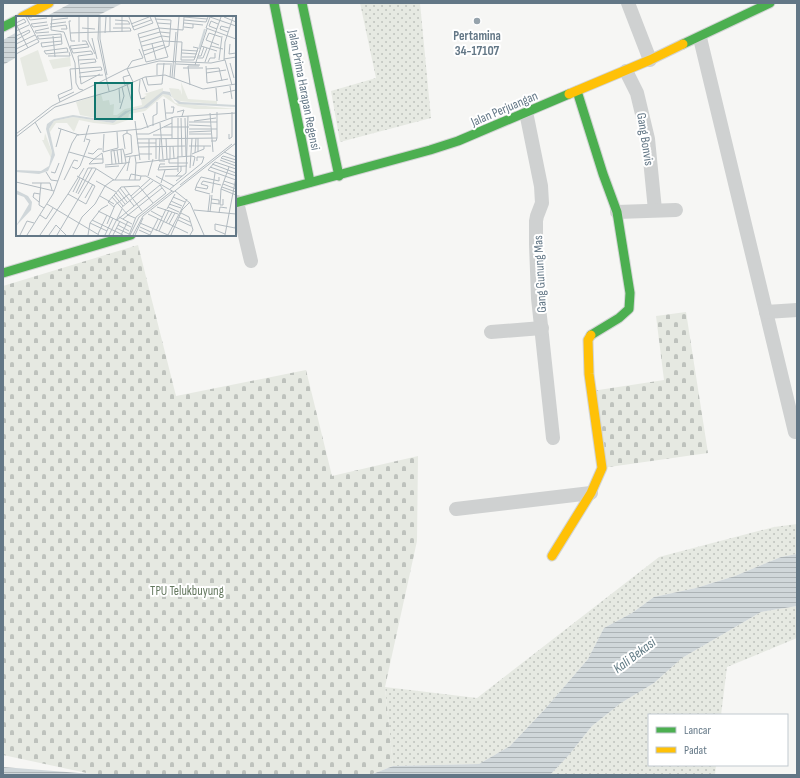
<svg xmlns="http://www.w3.org/2000/svg" width="800" height="778" viewBox="0 0 800 778" font-family="'Sofia Sans Condensed',sans-serif">
  <defs>
    <pattern id="grass-dots" width="8" height="8" patternUnits="userSpaceOnUse"><rect width="8" height="8" fill="#e6e9e2"/><path d="M2 2h.1M6 6h.1" fill="none" stroke="#bec2bd" stroke-width="1.8" stroke-linecap="round"/></pattern>
    <pattern id="cemetery-stones" width="16" height="16" patternUnits="userSpaceOnUse"><rect width="16" height="16" fill="#e6e9e2"/><path d="M2 7V4a2 2 0 0 1 4 0v3zM10 15v-3a2 2 0 0 1 4 0v3z" fill="#bec2bd"/></pattern>
    <pattern id="water-rules" width="6" height="5" patternUnits="userSpaceOnUse"><rect width="6" height="5" fill="#d0d7da"/><path d="M0 2.5h6" fill="none" stroke="#acb3b6"/></pattern>
  </defs>
  <rect width="100%" height="100%" fill="#f6f6f4"/>
  <g fill="url(#grass-dots)">
    <path d="M360 3H420L431 118 340 142 331 91 376 78Z"/>
    <path d="M797 524V554L781 557 735 576 696 588 654 597 632 613 604 628 588 659 545 709 510 746 479 764 393 766 385 687 477 698 659 557 774 527Z"/>
    <path d="M797 606V638L727 667 721 715H649V765H716L715 775H550L568 756 592 726 621 703 654 683 682 658 761 612Z"/>
  </g>
  <g fill="url(#cemetery-stones)">
    <path d="M138 245 176 396 306 370 332 476 418 456 417 541 385 687 393 766 370 775H96L3 755V286Z"/>
    <path d="M686 312 708 453 602 468 592 391 664 380 656 316Z"/>
  </g>
  <g fill="url(#water-rules)">
    <path d="M71 3H123L95 17H45Z"/>
    <path d="M17 32V57L3 65V40Z"/>
    <path d="M797 554V606L761 612 682 658 654 683 621 703 592 726 568 756 550 775H370L393 766 479 764 510 746 545 709 588 659 604 628 632 613 654 597 696 588 735 576 781 557Z"/>
    <path d="M3 767 92 774 96 775H3Z"/>
  </g>
  <g fill="none" stroke-linecap="round" stroke-linejoin="round">
    <g stroke="#d2d4d4" stroke-width="11">
      <g id="fast">
        <path d="M274 3 310 182"/>
        <path d="M302 3 339 176"/>
        <path d="M3 27 17 20"/>
        <path d="M683 44 770 3"/>
        <path d="M577 91 603 174 617 212 630 293 629 309 619 318 591 335"/>
        <path d="M235 203 430 150 458 141 569 94"/>
        <path d="M3 273 131 235"/>
      </g>
    </g>
    <g stroke="#d2d4d4" stroke-width="11">
      <g id="slow">
        <path d="M22 17 49 3"/>
        <path d="M569 94 650 60 683 44"/>
        <path d="M552 556 591 493 602 468 589 374 588 340 591 335"/>
      </g>
    </g>
    <g stroke="#cfd1d1" stroke-width="14">
      <path d="M628 3 650 60"/>
      <path d="M700 38 795 432"/>
      <path d="M626 71 637 93 648 139 655 210"/>
      <path d="M526 112 541 186 542 203 537 216 536 221V244L538 298 553 438"/>
      <path d="M237 202 251 261"/>
      <path d="M617 212 676 210"/>
      <path d="M766 312 797 310"/>
      <path d="M491 332 542 328"/>
      <path d="M456 509 591 493"/>
    </g>
    <use href="#fast" stroke="#4caf50" stroke-width="9"/>
    <use href="#slow" stroke="#ffc107" stroke-width="9"/>
  </g>
  <circle fill="#96a3ac" stroke="#fff" stroke-width="1.5" cx="477" cy="21" r="4"/>
  <g text-anchor="middle" stroke-width="4" stroke-linejoin="round" paint-order="stroke">
    <g font-size="13" font-weight="bold" fill="#637786" stroke="#fff">
      <text x="477" y="40">Pertamina<tspan x="477" dy="15">34-17107</tspan></text>
    </g>
    <g font-size="13" fill="#637786" stroke="#fff">
      <text transform="translate(305 90) rotate(79)" y="5">Jalan Prima Harapan Regensi</text>
      <text transform="translate(504 108) rotate(-23)" y="5">Jalan Perjuangan</text>
      <text transform="translate(646 139) rotate(81)" y="5">Gang Bonvis</text>
      <text transform="translate(539 274) rotate(-93)" y="5">Gang Gunung Mas</text>
    </g>
    <g font-size="13" fill="#64785f" stroke="#fff">
      <text x="187" y="595">TPU Telukbuyung</text>
    </g>
    <g font-size="14" font-style="italic" fill="#5f7983" stroke="#fff">
      <text transform="translate(634 655) rotate(-37)" y="5">Kali Bekasi</text>
    </g>
  </g>
  <g transform="translate(16 16)">
    <rect width="220" height="220" fill="#f6f6f4"/>
    <path d="M54 41 55 50 37 53 33 44ZM165 66 172 83 201 85V88L161 85 156 81 153 72 163 73 164 75V73L166 79ZM147 72V75L137 85 127 91 109 95 102 102 97 103V99H101L109 93 126 89 125 83 131 79 128 78ZM147 78 153 79 159 87 220 93H179L162 90 147 80 129 95 113 98 112 104 98 109 78 107 63 104 58 116 51 107H40L34 116 39 139 33 113 38 105 57 101 97 107 114 95 131 92ZM29 117 36 136 35 142 26 124H28Z" fill="#e6e9e2"/>
    <path d="M22 34 32 65 11 70 4 42Z" fill="#e6e9e2"/>
    <path d="M85 78 87 85 93 84 94 89 98 88 97 103 90 104 64 99 60 86Z" fill="#e6e9e2"/>
    <path d="M147 75 154 76 156 82 165 86 220 89V91L163 88 153 79 147 78 131 92 114 95 97 107 57 101 38 105 33 113 39 139 32 155 23 158 0 156V154L25 155 33 150 36 136 30 113 31 108 38 103 57 99 90 104 101 102 109 95 127 91ZM0 174 12 180 16 186 15 194 0 210 13 188 8 181 0 178Z" fill="#d0d7da"/>
    <path fill="none" stroke="#d0d7da" stroke-width="2" d="M183 33 189 13"/>
    <path fill="none" stroke="#b2bbc1" stroke-width="1" d="M16 1H12L14 4 31 2M36 1 35 14 48 16 59 47 60 67 63 73 67 74M72 1V24L79 38M83 1 82 23 93 75M84 1V23L91 59M113 1 118 14 137 7 134 1M139 1 143 12 144 16 147 25 152 41 130 46 122 18 143 12 167 14 168 1M168 1 191 3M194 1 190 12 220 23M194 1 220 10M208 1 220 6M35 4 52 2M168 4 190 6 192 1M55 5H53L55 25H59M31 6 15 8 17 11 32 9M0 7 8 3 10 6 1 10M141 7 155 8M168 7 187 9M0 8 12 32M34 8 50 6M99 8H114L112 5 99 4M115 8 133 1M34 11 50 9 51 13H45M116 11 135 4M168 11 177 12V8M66 12 79 13M97 12H114L115 15M201 13 193 10 195 5 202 8M0 15 13 9M33 16 20 17 19 15 33 12M94 16V1M106 16V1M212 16 204 13 205 10 213 12M54 17 115 15M89 17 90 1M0 20 13 14 14 16 0 24M37 20 39 41M45 21 23 23 21 20 45 18 46 28 26 31 25 27 46 25M76 22 81 43M123 22 144 16 154 17M63 26V1M125 26 146 20 154 21M0 28 19 19M136 28 140 43M214 28 213 38 220 37M203 29 190 24 193 17 205 21M126 30 147 25 166 26 165 44H178L182 32 177 31M185 30 201 35M195 30 207 33M51 32 52 36 30 38 28 35ZM0 33 21 23M55 33 73 31 70 25H66M166 34 182 35M127 35 148 29M166 37 181 38M0 38 23 26 10 1M128 39 153 30 155 4 139 3M32 40H54L53 36M62 40 77 38 75 35 57 37 54 30 72 28M62 40 65 68 84 58M182 40H185L188 31M166 41H180M182 42H187L191 32M208 43 220 41M63 44 79 43 80 46 64 48M203 44 206 20M208 44 209 26 217 1M189 46 205 1M192 46 194 42H199V37M214 47 218 62M160 48 184 49M179 49 191 13M190 50 191 67 212 63M167 52H187M190 53 203 52 206 65M190 57 210 54M141 59V48H156M63 61 87 59M130 61 132 69 146 68 148 47M154 61 155 49M156 61 160 16M126 62 131 76M158 62 163 1M124 64 123 75 125 83 129 82M117 66 111 53 116 45 127 42 123 33M111 68 116 87M109 69 107 61 114 59M174 69 172 50H183M214 70 216 83M103 72 104 87M200 72 201 85M207 77 220 74M43 83 58 76M148 83 150 103M44 86 42 79 56 73 54 53 85 51 86 54 63 57M104 93 108 80 106 71M161 96 168 94 166 100M127 97 132 112M150 97H157L158 91H155M194 97 197 136M156 101V122M165 102 166 140M169 102 170 140M119 105 124 144M178 105 200 102M19 106 25 117M173 106H201M144 107 147 143M173 109 195 110M137 110V100L141 98V86M148 111H173M42 112 63 119M173 113H201M173 116 195 115M0 118 36 90 110 53 143 45 195 47 209 44 216 69M120 118H133L156 107M173 118H195M213 118V123L216 121V96M137 119H156M0 121 39 91 99 74 129 61 149 59 187 73 220 68M144 122 143 145H149M150 122 151 143M182 122V136M121 123 201 122M133 123V144M195 125H200L201 122V96M68 126 73 109M121 127H140M157 130 158 142M173 130H195M40 131 45 113M122 131 169 130M109 133 107 119 111 117V114M101 134 103 148M105 134 106 148M98 135 100 148M53 136 78 143 86 137 87 143H78L73 148 87 147V143M87 136 102 132 101 116M87 136 88 118M208 136 220 141M72 137 77 138 82 133H86M179 137 180 122M123 138H136M176 138 188 133V130M109 139 116 137 115 119 111 117M119 140 120 147 162 142M176 140 179 141 177 150M161 141 176 140M205 142 207 140 220 144M205 142 220 147M140 143V123M153 143V147H172M154 143V130M204 144 220 150M96 148 95 135 107 133 109 141 123 139M149 148H144L142 154 162 153M196 148 220 157M89 149 110 147 109 141M56 151 61 153 64 150 74 124 70 123M89 151 103 150M143 151 171 150M194 151 220 160M174 152 176 122M220 153 199 146 192 154 220 164M111 155 114 141M30 156 35 164 42 165M35 156 39 157 43 147M162 156V102M132 160 137 143M140 160 158 170M149 160H166M160 160 165 155V150M48 164 58 144 62 145M99 164 110 147 114 146M113 164 115 158 125 160M119 164 120 147M80 165 100 176M160 165 170 157 172 100M208 165 220 169M0 166 38 175M16 167H34L36 174M25 167 23 189 28 192M145 167 149 154M207 168 220 173M164 169 216 128M192 170 185 168 187 165 205 169M108 171 126 195M180 171 191 173 192 170M206 171 220 176M104 172 118 190M154 173 186 147 188 141H181V145M205 173 220 179M102 174 111 186M159 175 174 187 188 219M57 176 64 162M60 177 72 152H79L98 164M100 177 109 188M196 177 199 157M52 178 70 188 79 170 61 160M52 178 68 152M62 178 76 152M194 178 179 174 181 168 185 161 203 165V161M98 179 107 190M84 180 98 188M115 180 135 162M96 181 112 199 119 202M157 181 169 186M69 182 77 168M207 183V189H204L205 173 213 151M155 185 166 190M23 186 17 181 18 177 24 178M195 187 203 188V184L195 183M31 188 83 219M153 188 165 192M98 191 92 186 105 171 123 170 137 187M141 191 162 198M152 191 163 196M105 192 137 165M151 193 159 178M178 194 220 198M82 195 115 211M135 195 146 201M192 196 194 179M194 196 196 179M165 197 173 201 177 214 174 219M203 197 204 191 211 192M132 198 172 217M24 199 30 203 37 192M103 201 116 208M163 201 174 206M107 203 146 172M76 204 107 219M101 204 144 169M162 204 175 210M74 207 91 215M124 207 152 219M150 207 156 196M91 208 99 189 113 178M153 208 159 197M102 209 113 215M124 211 135 216M199 211V208L219 212 220 208M199 211V214L209 218M100 212 113 218M123 214 134 219M140 215 150 193M143 215 153 194M82 218 91 199M4 219 11 205 18 207M11 219 37 178 56 127 61 119 125 113 158 101 220 97M24 219 52 178M33 219 40 209 50 219M41 219 80 153M57 219 66 201 79 188 89 170 97 164H124L125 160H130L158 176M72 219 74 207 85 193 92 189M89 219 97 202M93 219 106 193M97 219 104 205M105 219 112 205M113 219 120 201 150 177 144 169M114 219 123 201 156 175M117 219 127 200 220 127M119 219 127 202M134 219 142 203M152 219 171 183M155 219 166 194 174 186M209 219 220 161"/>
    <path fill="#0f766e" fill-opacity="0.15" stroke="#0f766e" stroke-width="2" d="M79 67H116V103H79Z"/>
    <rect width="220" height="220" fill="none" stroke="#637786" stroke-width="2"/>
  </g>
  <rect width="800" height="778" fill="none" stroke="#637786" stroke-width="8"/>
  <rect x="648" y="714" width="140" height="52" fill="#ffffff" stroke="#c1c9cf"/>
  <rect x="656" y="727" width="20" height="6" fill="#4caf50" stroke="#c1c9cf"/>
  <text x="684" y="734" font-size="12" fill="#637786">Lancar</text>
  <rect x="656" y="747" width="20" height="6" fill="#ffc107" stroke="#c1c9cf"/>
  <text x="684" y="754" font-size="12" fill="#637786">Padat</text>
</svg>
